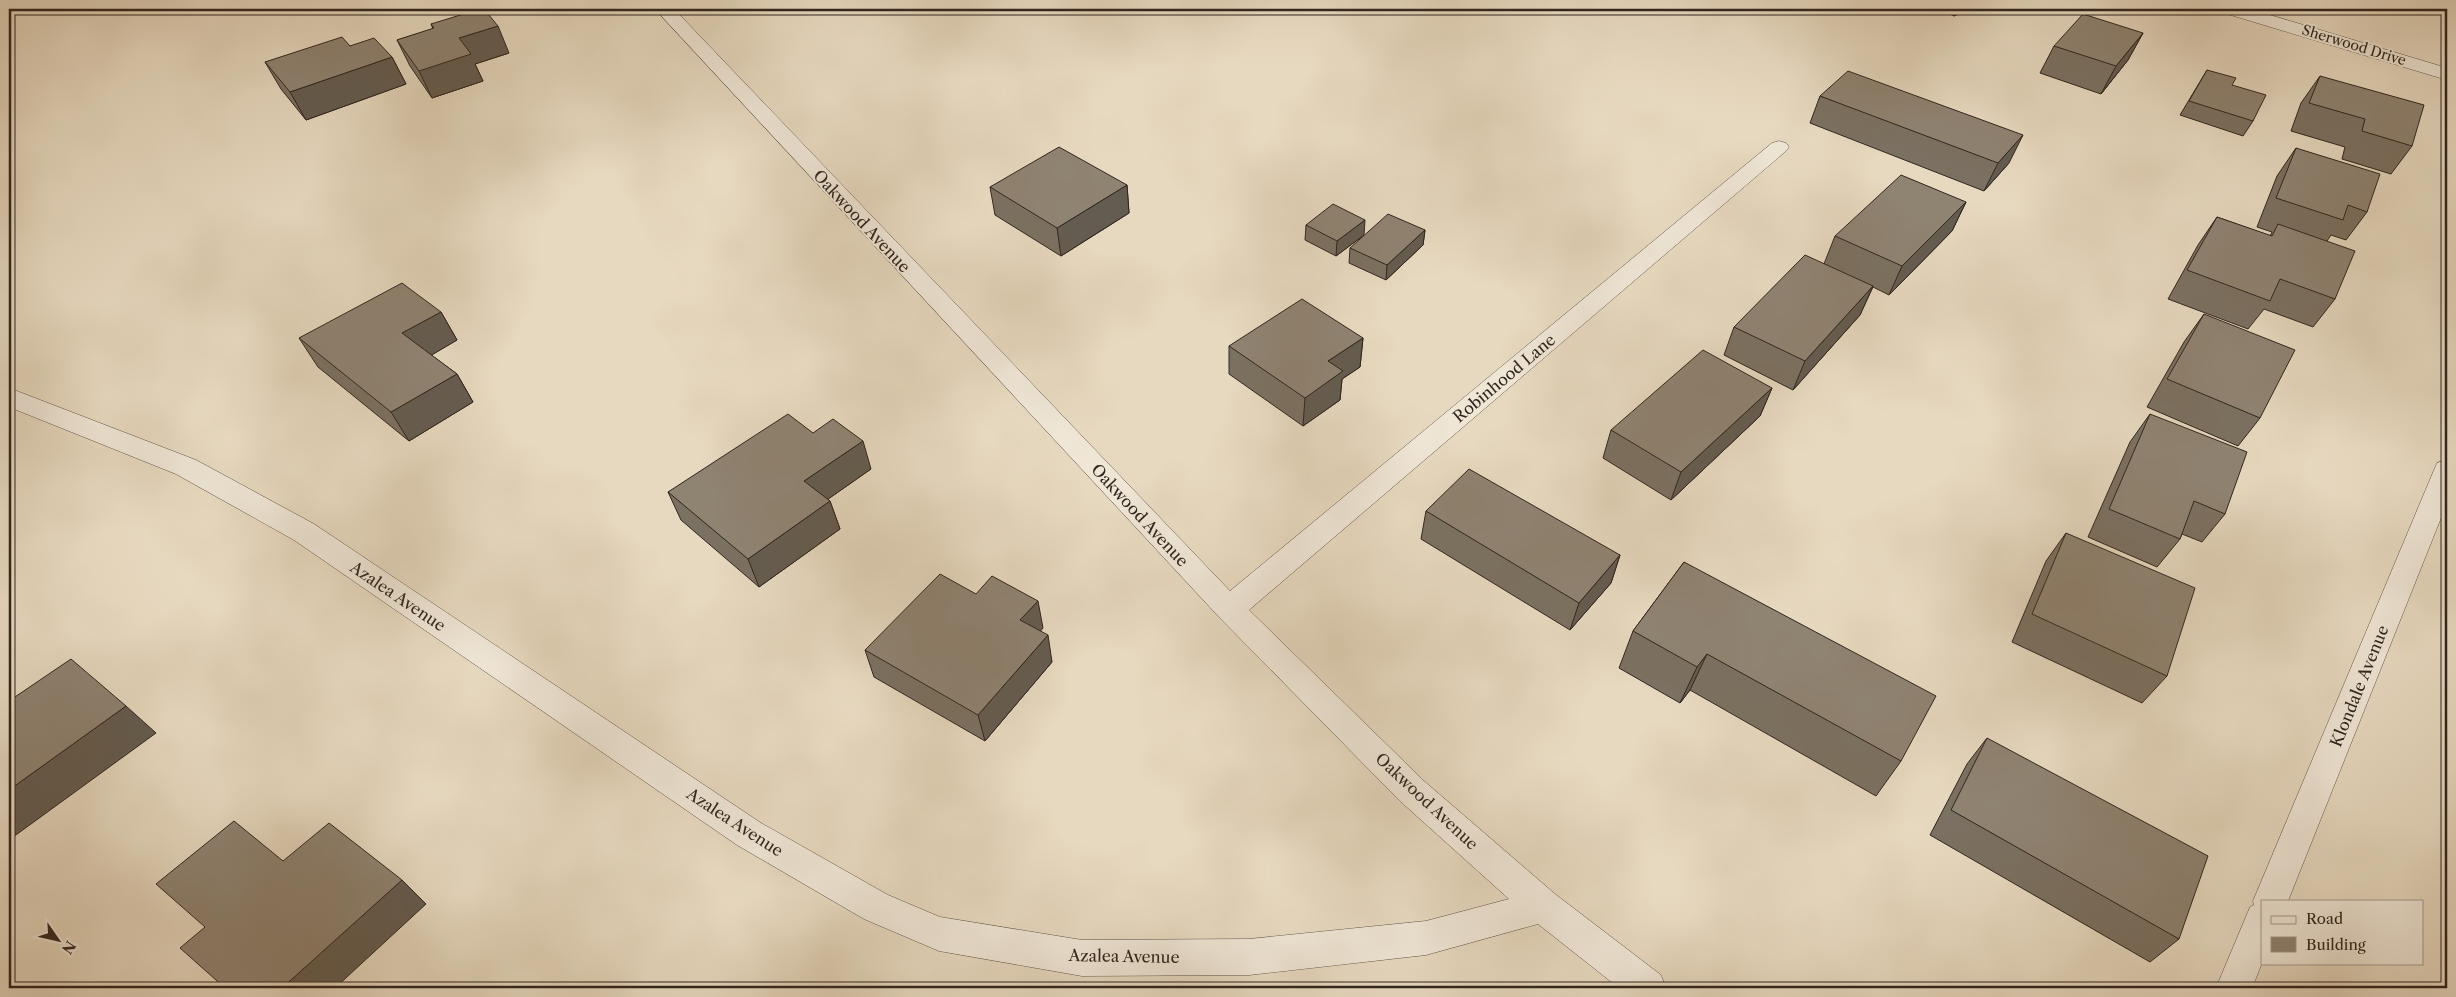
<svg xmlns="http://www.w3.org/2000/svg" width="2456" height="997" viewBox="0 0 2456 997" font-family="'Libre Caslon Text',serif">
  <rect width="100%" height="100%" fill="#e7d9c0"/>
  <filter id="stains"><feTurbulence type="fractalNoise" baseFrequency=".004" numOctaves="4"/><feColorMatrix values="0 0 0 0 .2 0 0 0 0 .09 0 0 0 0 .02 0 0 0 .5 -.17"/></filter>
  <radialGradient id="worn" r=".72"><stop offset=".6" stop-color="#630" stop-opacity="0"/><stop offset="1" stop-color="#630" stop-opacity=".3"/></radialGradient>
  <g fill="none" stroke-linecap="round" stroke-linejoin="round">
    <g stroke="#5e5346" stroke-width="1">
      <g id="minor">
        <path d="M655 9H674L1230 591 1772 143 1779 141 1786 143 1789 147 1786 151 1249 610 1424 781 1555 894 1661 975 1666 988H1619L1538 924 1426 955 1249 975 1082 976 939 951 864 919 737 845 294 540 176 474 9 407V388L196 460 314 524 761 823 888 895 940 917 1082 940 1249 939 1426 921 1509 899 1400 801 1219 617Z"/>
        <path d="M2222 9H2250L2447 68V80L2224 13Z"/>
        <path d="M2447 460V503L2288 901H2262V963L2252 988H2216L2250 907 2254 905 2253 901 2434 470 2437 463Z"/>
      </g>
    </g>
    <use href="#minor" fill="#efe6d6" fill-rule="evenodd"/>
  </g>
  <g fill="#7b7162" stroke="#30261e">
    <path d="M1940 9H1969L1954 16Z"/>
    <path d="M431 24 509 53 475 64 483 81 432 98 410 66 397 40 433 29Z"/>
    <path d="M2143 33 2128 60 2101 94 2040 73 2054 46Z"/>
    <path d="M350 46 392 57 406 84 306 120 281 89 265 62Z"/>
    <path d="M2207 70 2232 85 2253 121 2243 136 2180 115Z"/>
    <path d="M2320 76 2412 146 2391 174 2342 159 2345 147 2291 131 2301 103Z"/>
    <path d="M1820 96 2009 163 1984 191 1810 123Z"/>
    <path d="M2296 148 2367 212 2346 240 2331 235 2327 241 2335 299 2313 327 2264 309 2248 329 2168 299 2198 245 2217 217 2270 236 2272 232 2257 227 2277 176Z"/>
    <path d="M1127 185 1129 213 1061 256 995 215 990 187Z"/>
    <path d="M1966 202 1952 231 1889 295 1873 287 1860 315 1793 390 1724 355 1734 327 1824 264 1835 236Z"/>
    <path d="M1306 225 1364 235 1336 256 1305 240Z"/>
    <path d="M1425 230 1423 245 1386 280 1349 263 1350 248Z"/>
    <path d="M441 312 457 340 431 355 457 374 473 402 409 441 318 367 299 338Z"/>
    <path d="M2204 314 2260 418 2238 446 2147 407 2184 342Z"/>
    <path d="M1363 338 1360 367 1342 379 1340 400 1303 426 1229 374V346Z"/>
    <path d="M1772 388 1760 416 1671 500 1603 458 1611 430Z"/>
    <path d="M2150 414 2225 514 2202 542 2182 534 2180 539 2157 567 2088 537 2130 442Z"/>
    <path d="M813 433 871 469 828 499 830 501 840 529 759 587 681 520 668 492Z"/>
    <path d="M1426 511 1620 555 1611 583 1570 630 1421 539Z"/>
    <path d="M2066 533 2167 676 2142 703 2012 642 2046 561Z"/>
    <path d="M1684 562 1901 761 1876 796 1690 690 1680 703 1619 668 1633 631Z"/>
    <path d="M1043 628 1040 631 1052 662 985 741 874 677 865 650Z"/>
    <path d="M1987 738 2179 939 2150 962 1930 835 1967 764Z"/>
  </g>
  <g fill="#645c50" stroke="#30261e">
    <path d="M1957 9H1969L1954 16Z"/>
    <path d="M498 26 509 53 475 64 483 81 432 98 419 71 459 38Z"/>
    <path d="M2143 33 2128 60 2101 94 2116 66Z"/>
    <path d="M392 57 406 84 306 120 290 92Z"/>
    <path d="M2023 135 2009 163 1984 191 1998 163Z"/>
    <path d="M1127 185 1129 213 1061 256 1057 228Z"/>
    <path d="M1966 202 1952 231 1889 295 1902 266Z"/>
    <path d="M1365 220 1364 235 1336 256 1337 241Z"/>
    <path d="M1425 230 1423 245 1386 280 1387 265Z"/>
    <path d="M1873 286 1860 315 1793 390 1805 361Z"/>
    <path d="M441 312 457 340 420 362 402 333Z"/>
    <path d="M1363 338 1360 367 1342 379 1340 400 1303 426 1305 398 1328 361Z"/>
    <path d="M457 374 473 402 409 441 391 412Z"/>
    <path d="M1772 388 1760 416 1671 500 1681 472Z"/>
    <path d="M863 441 871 469 814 509 804 481Z"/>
    <path d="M830 501 840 529 759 587 748 559Z"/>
    <path d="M1620 555 1611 583 1570 630 1579 603Z"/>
    <path d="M1038 601 1043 628 1026 648 1020 620Z"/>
    <path d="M1048 635 1052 662 985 741 978 715Z"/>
    <path d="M1707 654 1690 690 1680 703 1697 667Z"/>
    <path d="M126 706 156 733 9 840V790Z"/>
    <path d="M402 880 426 904 335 988H282Z"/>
  </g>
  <g fill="#8f8372" stroke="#30261e">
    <path d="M480 9H484L498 26 459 38 471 54 419 71 397 40 434 28 431 24Z"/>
    <path d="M2083 14 2143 33 2116 66 2054 46Z"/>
    <path d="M342 37 350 46 374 38 392 57 290 92 265 62Z"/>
    <path d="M2207 70 2236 78 2232 85 2266 95 2253 121 2189 101Z"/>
    <path d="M1848 71 2023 135 1998 163 1820 96Z"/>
    <path d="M2320 76 2424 105 2412 146 2362 131 2365 119 2309 103Z"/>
    <path d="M1059 147 1127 185 1057 228 990 187Z"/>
    <path d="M2296 148 2380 174 2367 212 2348 205 2343 220 2276 198Z"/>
    <path d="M1901 175 1966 202 1902 266 1835 236Z"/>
    <path d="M1333 204 1365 220 1337 241 1306 225Z"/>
    <path d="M1388 214 1425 230 1387 265 1350 248Z"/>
    <path d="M2217 217 2272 236 2278 224 2355 251 2335 299 2280 279 2270 301 2187 270Z"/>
    <path d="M1805 255 1873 286 1805 361 1734 327Z"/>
    <path d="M402 283 441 312 402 333 457 374 391 412 299 338Z"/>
    <path d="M1302 299 1363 338 1328 361 1343 371 1305 398 1229 346Z"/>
    <path d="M2204 314 2295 350 2260 418 2167 379Z"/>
    <path d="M1703 350 1772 388 1681 472 1611 430Z"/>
    <path d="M788 414 813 433 833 419 863 441 804 481 830 501 748 559 668 492Z"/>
    <path d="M2150 414 2247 452 2225 514 2194 501 2180 539 2109 509Z"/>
    <path d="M1469 469 1620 555 1579 603 1426 511Z"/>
    <path d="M2066 533 2195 588 2167 676 2032 614Z"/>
    <path d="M1684 562 1936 696 1901 761 1707 654 1697 667 1633 631Z"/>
    <path d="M940 574 976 594 992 576 1038 601 1020 620 1048 635 978 715 865 650Z"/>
    <path d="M71 659 126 706 9 790V701Z"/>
    <path d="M1987 738 2208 856 2179 939 1951 810Z"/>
    <path d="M234 821 283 861 329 823 402 880 282 988H225L180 948 205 927 156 884Z"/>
  </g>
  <g text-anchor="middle" stroke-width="4" stroke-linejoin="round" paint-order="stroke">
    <g font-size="14" fill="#30261e" stroke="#efe6d6">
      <text transform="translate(2354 45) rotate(17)" y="5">Sherwood Drive</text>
    </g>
    <g font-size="16" fill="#30261e" stroke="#efe6d6">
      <text transform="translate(862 221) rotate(47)" y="6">Oakwood Avenue</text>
      <text transform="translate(1504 378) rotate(-40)" y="6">Robinhood Lane</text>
      <text transform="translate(1140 515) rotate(47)" y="6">Oakwood Avenue</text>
      <text transform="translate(398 596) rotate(34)" y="6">Azalea Avenue</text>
      <text transform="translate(2359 686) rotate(-68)" y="6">Klondale Avenue</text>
      <text transform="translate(1427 801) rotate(43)" y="6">Oakwood Avenue</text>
      <text transform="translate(735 822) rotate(33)" y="6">Azalea Avenue</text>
      <text transform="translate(1124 956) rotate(1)" y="6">Azalea Avenue</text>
    </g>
  </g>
  <rect width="2456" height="997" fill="none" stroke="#e7d9c0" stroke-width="30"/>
  <rect x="10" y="10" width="2436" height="977" fill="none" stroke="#30261e" stroke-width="2.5"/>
  <rect x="15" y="15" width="2426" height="967" fill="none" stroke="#30261e"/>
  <rect x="2261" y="900" width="162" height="65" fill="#efe6d6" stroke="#a3998c"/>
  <rect x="2271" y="916" width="25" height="8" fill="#efe6d6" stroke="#a3998c"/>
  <text x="2306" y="924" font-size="15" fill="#30261e">Road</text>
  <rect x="2271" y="937" width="25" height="15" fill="#8f8372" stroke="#a3998c"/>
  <text x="2306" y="950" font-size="15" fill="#30261e">Building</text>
  <g transform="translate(58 940) rotate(124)" stroke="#efe6d6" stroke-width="4" paint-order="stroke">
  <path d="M0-4L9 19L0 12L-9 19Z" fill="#30261e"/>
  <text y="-8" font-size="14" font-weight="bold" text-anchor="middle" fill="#30261e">N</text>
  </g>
  <rect width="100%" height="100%" filter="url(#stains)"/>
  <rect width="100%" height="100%" fill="url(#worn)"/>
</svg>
